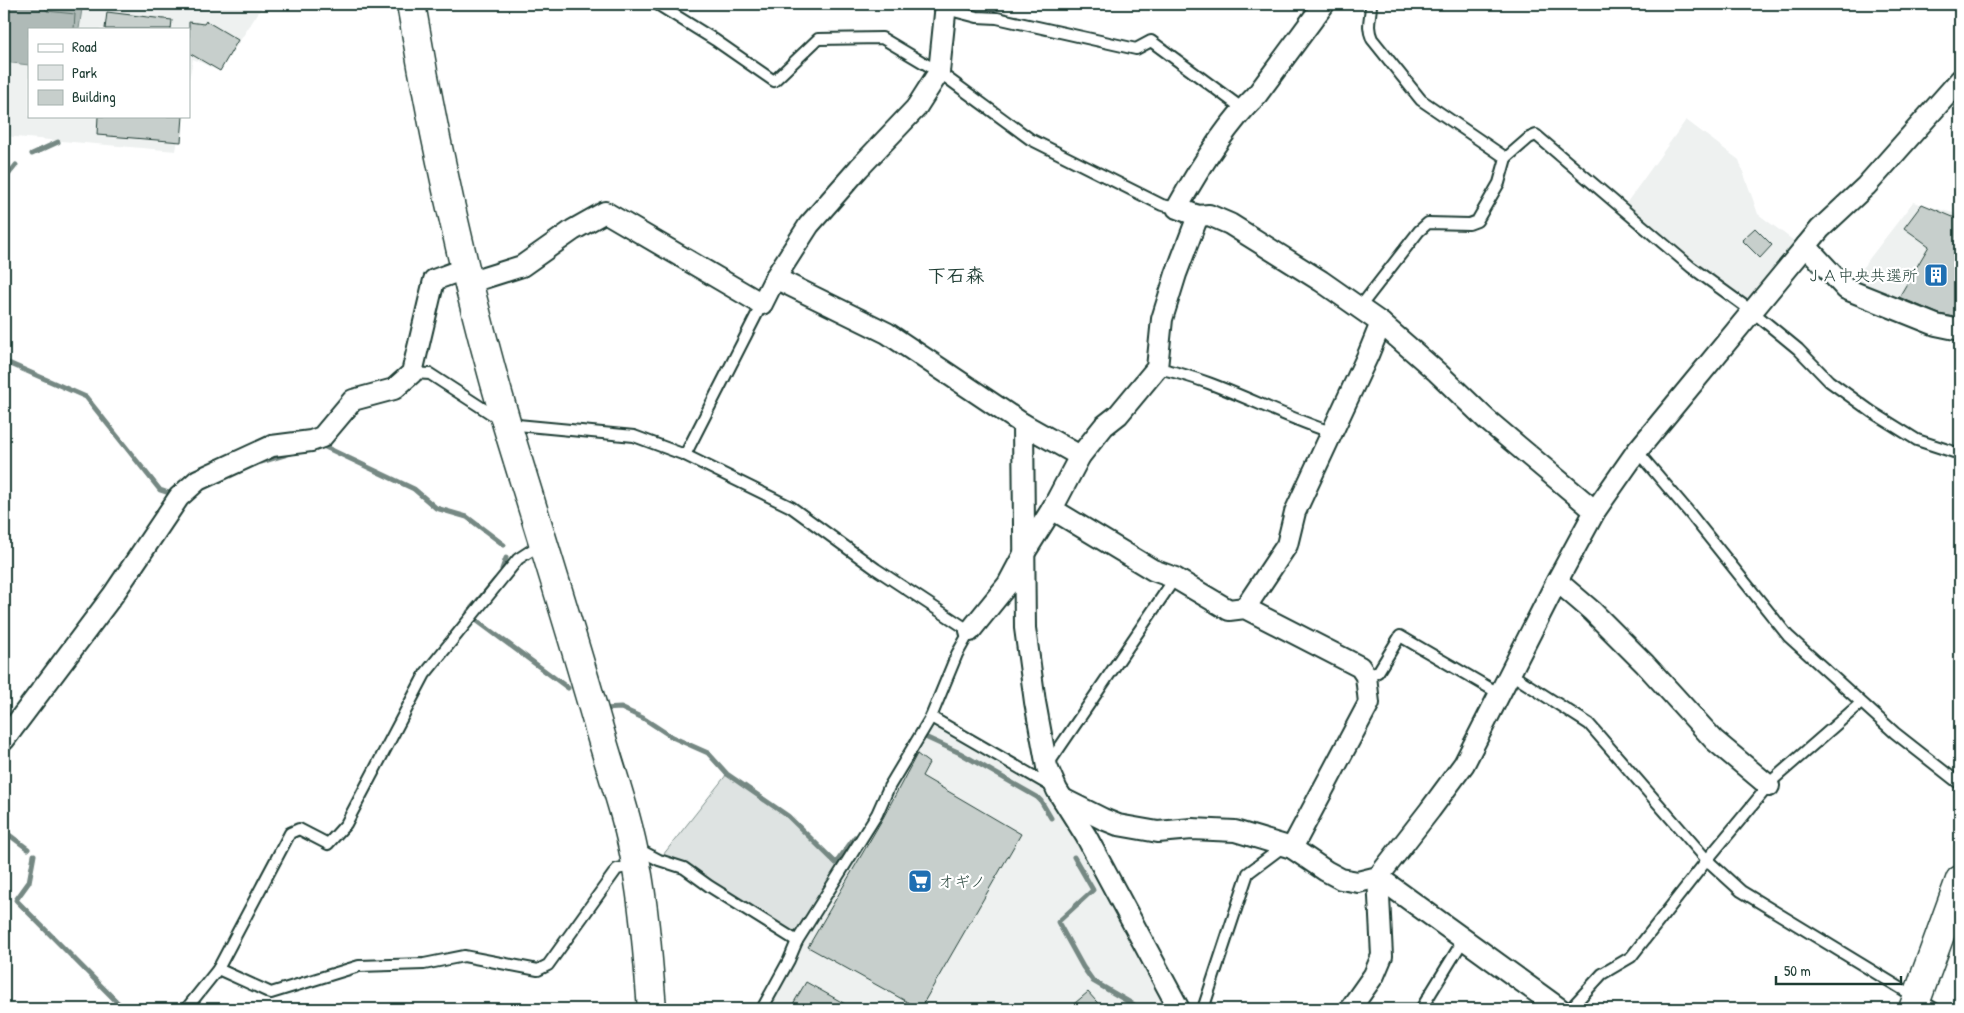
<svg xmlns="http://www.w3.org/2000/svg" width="1964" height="1013" viewBox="0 0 1964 1013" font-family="'Patrick Hand','Klee One',sans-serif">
  <rect width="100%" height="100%" fill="#fff"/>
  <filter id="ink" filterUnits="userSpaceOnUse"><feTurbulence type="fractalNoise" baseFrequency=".02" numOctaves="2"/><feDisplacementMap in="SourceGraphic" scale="10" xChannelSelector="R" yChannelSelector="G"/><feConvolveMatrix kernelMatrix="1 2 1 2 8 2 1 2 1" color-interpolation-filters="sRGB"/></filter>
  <g filter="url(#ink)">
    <g fill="#eef1f0">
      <path d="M4 4H264L220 71 193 59 189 80V29H29V116H182L176 151 4 136Z"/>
      <path d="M1686 120 1739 160 1758 214 1798 244 1750 305 1625 205Z"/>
      <path d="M1913 202 1960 215V330L1846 289Z"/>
      <path d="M931 717 1057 790 1179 1009H762Z"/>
    </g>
    <path fill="#dee3e2" stroke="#7e908b" d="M727 774 788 816 842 869 797 941 709 886 659 860Z"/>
    <path fill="#afbab7" stroke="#758883" d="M4 4H23L82 9 79 29H29V65L4 62Z"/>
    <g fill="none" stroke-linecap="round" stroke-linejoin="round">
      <path stroke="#596f68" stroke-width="1" d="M43 4 44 8 47 11 75 14 74 29"/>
      <g stroke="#758883" stroke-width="5">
        <path d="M32 154 58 142"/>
        <path d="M4 180 16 165"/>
        <path d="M4 361 86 397 160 490 169 493 175 490"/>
        <path d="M321 445 414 489 436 508 467 517 504 545"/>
        <path d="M261 462 291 453"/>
        <path d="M502 569 506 558"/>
        <path d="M468 612 495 580"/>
        <path d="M476 620 568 688"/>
        <path d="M603 709 621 708 643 718 672 737 708 753 727 774 788 816 836 863 855 837"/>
        <path d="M921 739 923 736 960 753 1037 797 1041 801 1051 818"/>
        <path d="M4 831 28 849"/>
        <path d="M34 855 29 882 16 900 124 1009"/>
        <path d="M1074 857 1093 890 1058 922 1083 967 1093 981 1141 1009"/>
      </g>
    </g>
    <g fill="#c7cfcc" stroke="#1f3d34">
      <path d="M107 12 172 20 171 29H105Z"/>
      <path d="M206 21 238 40 220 71 189 53V22L204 24Z"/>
      <path d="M98 116H183L181 142 97 135Z"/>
      <path d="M1922 204 1960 220V318L1939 314 1899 297 1929 246 1904 228Z"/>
      <path d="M1755 228 1772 245 1760 258 1742 240Z"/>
      <path d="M917 754 929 763 922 776 1021 834 920 1009 808 947 883 818Z"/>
      <path d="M806 982 854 1009H790Z"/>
      <path d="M1088 992 1103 1009H1068Z"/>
    </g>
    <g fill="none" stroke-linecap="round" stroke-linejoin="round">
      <g stroke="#1f3d34" stroke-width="14">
        <g id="lane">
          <path d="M657 4 715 40 774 81 818 39 882 38 939 72 1030 139 1162 205 1177 208"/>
          <path d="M1371 4C1371 18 1366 25 1372 39L1421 100 1506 158 1529 138 1536 135 1691 267 1753 312 1798 349 1829 381 1872 412 1917 440 1960 454"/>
          <path d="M946 9 977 17 997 18 1136 49 1151 41 1243 109"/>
          <path d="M1360 307 1419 231 1428 223 1469 224 1477 221 1499 183 1506 158"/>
          <path d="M1157 368C1217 380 1272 413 1331 432"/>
          <path d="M412 373 430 374 507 424 634 436 685 455 791 507 876 569 970 631 957 654 931 717 889 787 877 814 797 941 709 886 684 868 659 860 636 848"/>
          <path d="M1637 451 1688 511 1788 636 1895 733 1960 784"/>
          <path d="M685 455 762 304"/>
          <path d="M1511 674 1589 724 1707 860 1741 891 1935 1009"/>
          <path d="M1366 676 1378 672 1400 636 1500 694"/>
          <path d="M931 717 1054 788"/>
          <path d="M1047 766 1175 578"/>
          <path d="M218 969 271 993 359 966 424 964 464 956 538 970 548 965 617 869 636 865"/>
          <path d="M186 1009 218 969 290 833 299 829 328 844 346 824 425 674 518 559 541 544"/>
          <path d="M762 1009 789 960 797 941"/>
          <path d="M1203 1009 1248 873 1284 846"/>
          <path d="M1421 1009 1464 939"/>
          <path d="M1570 1009 1602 974 1631 957 1707 860 1775 778 1861 703"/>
        </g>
      </g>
      <g stroke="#1f3d34" stroke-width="24">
        <g id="street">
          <path d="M1324 4 1256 96C1226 125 1197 172 1177 208L1198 216 1209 215 1230 224 1321 281 1381 323 1437 372 1487 420 1595 511"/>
          <path d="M1806 246 1846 289 1936 325 1960 330"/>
          <path d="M775 278 887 333 1023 424 1025 628 1035 702 1047 767 1057 790 1086 836 1179 1009"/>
          <path d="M468 283 522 266 573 230 605 212 762 304 775 278 809 225 859 168 916 108 939 72 946 4"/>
          <path d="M1023 424 1080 456"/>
          <path d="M1052 509 1153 570 1175 578 1229 610 1245 608 1360 667 1366 676 1369 703 1292 848"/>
          <path d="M1557 581 1592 611 1645 664 1714 740 1769 786"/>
          <path d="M1245 608 1287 545 1295 512 1368 355 1381 323"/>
          <path d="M970 631 1008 584 1025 552 1052 509 1080 456 1104 426 1118 415 1157 368 1162 319 1176 274 1198 216"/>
          <path d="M4 740 113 595 179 497 198 480 272 446 311 441 322 437 353 400 394 389 412 373 434 280 464 269"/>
          <path d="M1063 799 1103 819 1118 825 1158 832 1192 829 1235 831 1292 848 1326 871 1341 879 1358 882 1378 877 1430 810 1464 764 1557 581 1595 511 1637 451 1820 229 1866 186 1960 80"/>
          <path d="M1378 877 1560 1009"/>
          <path d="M1350 1009 1374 975 1382 956 1378 877"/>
        </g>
      </g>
      <g stroke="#1f3d34" stroke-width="31">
        <g id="secondary">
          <path d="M411 4C435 146 466 286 507 425 539 530 572 633 602 739 614 780 629 822 636 864 645 912 648 961 652 1009"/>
          <path d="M1913 1009 1960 880"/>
        </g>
      </g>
      <use href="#lane" stroke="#fff" stroke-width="10"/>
      <use href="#street" stroke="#fff" stroke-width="20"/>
      <use href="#secondary" stroke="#fff" stroke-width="28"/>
    </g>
  </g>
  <defs>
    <g id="building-square" transform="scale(1.25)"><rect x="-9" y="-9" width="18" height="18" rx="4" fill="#1f6fb2" stroke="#fff"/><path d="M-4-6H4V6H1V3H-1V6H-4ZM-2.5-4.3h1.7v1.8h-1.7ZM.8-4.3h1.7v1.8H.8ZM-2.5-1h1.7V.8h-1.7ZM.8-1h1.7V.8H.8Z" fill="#fff"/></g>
    <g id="supermarket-square" transform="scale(1.25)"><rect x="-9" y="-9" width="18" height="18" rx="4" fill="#1f6fb2" stroke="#fff"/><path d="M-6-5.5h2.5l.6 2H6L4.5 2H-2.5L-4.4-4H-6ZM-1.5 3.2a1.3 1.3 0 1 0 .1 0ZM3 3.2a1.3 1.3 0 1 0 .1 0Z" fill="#fff"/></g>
  </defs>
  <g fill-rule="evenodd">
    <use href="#building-square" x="1936" y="275"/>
    <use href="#supermarket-square" x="920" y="881"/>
  </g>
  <g text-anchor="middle" stroke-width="4.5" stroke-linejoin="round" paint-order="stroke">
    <g font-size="16" fill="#1f3d34" stroke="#fff" text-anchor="end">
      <text x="1918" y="281">ＪＡ中央共選所</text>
      <text x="938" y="887" text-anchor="start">オギノ</text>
    </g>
    <g font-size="19" font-weight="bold" fill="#1f3d34" stroke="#fff">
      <text x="956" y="282">下石森</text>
    </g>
  </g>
  <rect width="1964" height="1013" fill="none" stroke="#fff" stroke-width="20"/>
  <rect x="10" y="10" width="1944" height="993" fill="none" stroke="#1f3d34" stroke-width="2" filter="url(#ink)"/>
  <rect x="28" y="28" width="162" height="90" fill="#ffffff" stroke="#a5b1ae"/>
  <rect x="38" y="44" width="25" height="8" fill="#ffffff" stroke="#a5b1ae"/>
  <text x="72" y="52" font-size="15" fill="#1f3d34">Road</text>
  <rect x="38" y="65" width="25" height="15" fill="#dee3e2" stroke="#a5b1ae"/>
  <text x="72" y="78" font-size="15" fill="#1f3d34">Park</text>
  <rect x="38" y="90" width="25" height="15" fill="#c7cfcc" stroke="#a5b1ae"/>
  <text x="72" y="102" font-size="15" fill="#1f3d34">Building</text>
  <path d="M1776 976v8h125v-8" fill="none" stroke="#1f3d34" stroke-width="2.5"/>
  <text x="1784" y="976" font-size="15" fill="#1f3d34" stroke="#ffffff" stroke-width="4" paint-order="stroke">50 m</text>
</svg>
